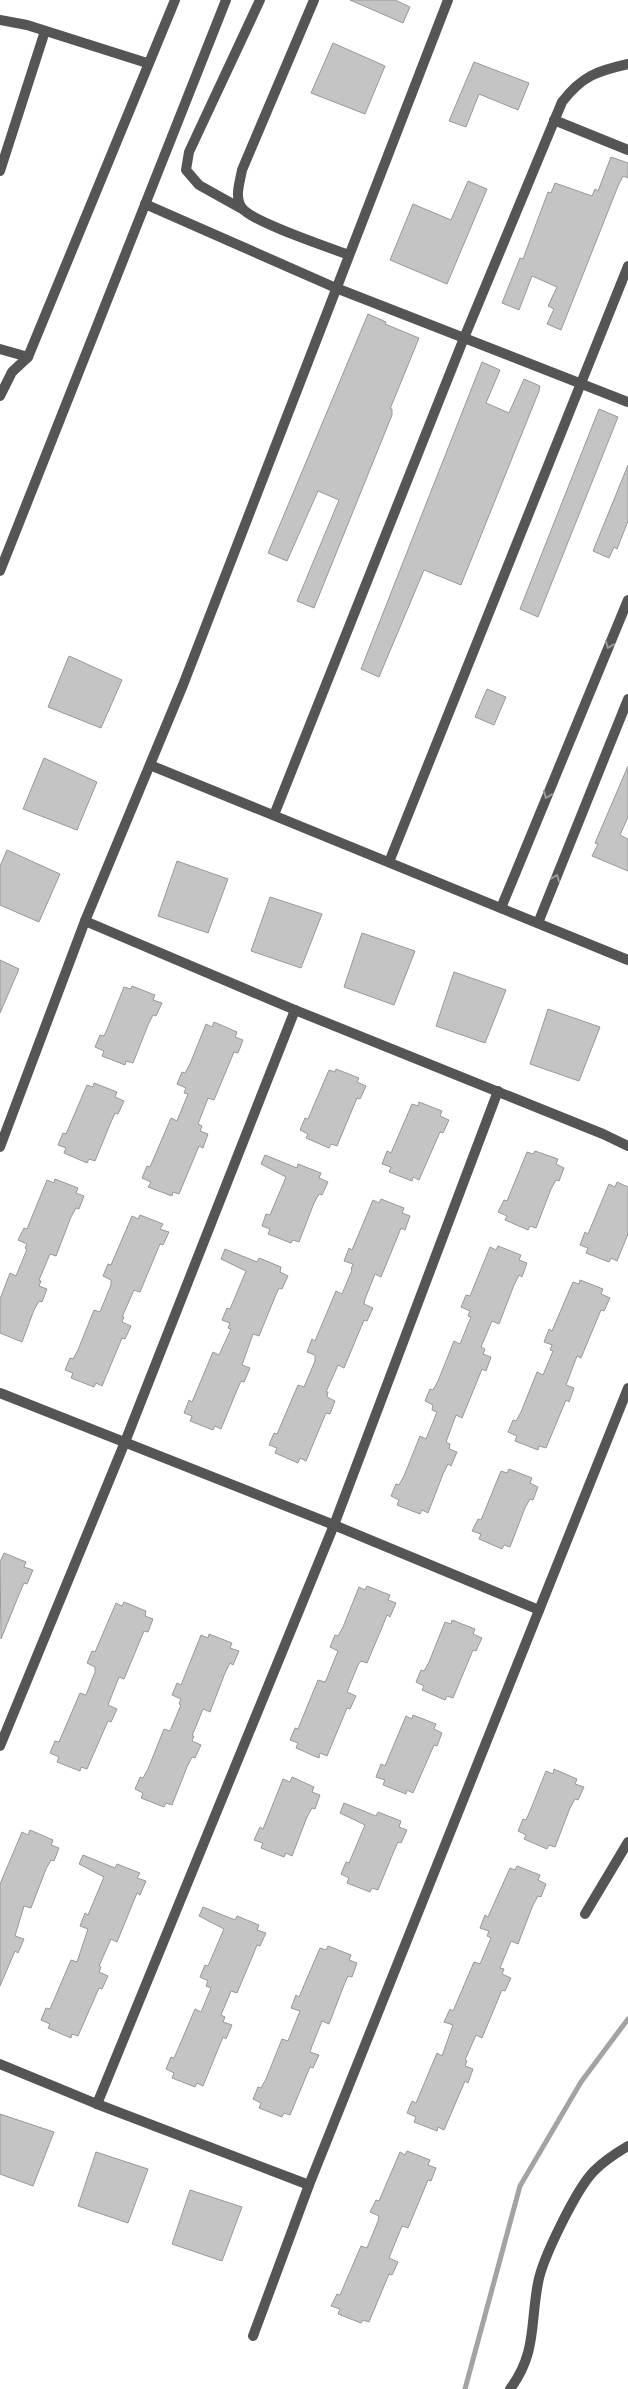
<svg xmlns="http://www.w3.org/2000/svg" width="628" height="2389" viewBox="0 0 628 2389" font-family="Jost,sans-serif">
  <rect width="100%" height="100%" fill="#fff"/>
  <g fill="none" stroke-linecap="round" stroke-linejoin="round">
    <path stroke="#a3a3a3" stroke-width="5" d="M465 2389 520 2186 581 2082 628 2019"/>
  </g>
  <g fill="#c4c4c4" stroke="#999">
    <path d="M350 0H395L410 7 403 23Z"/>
    <path d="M333 43 385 66 365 114 311 93Z"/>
    <path d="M474 62 529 83 518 110 479 94 466 127 449 121Z"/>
    <path d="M611 157 628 163V178L623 176 618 186 561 330 547 324 554 309 548 306 557 287 532 276 519 310 502 303 520 258 523 259 548 192 551 193 555 183 592 196 595 189 598 191Z"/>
    <path d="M468 181 487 189 447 284 390 260 413 204 451 220Z"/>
    <path d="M368 314 386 322 385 324 419 338 390 409H392V415L314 608 297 601 339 500 318 491 287 561 268 553Z"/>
    <path d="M482 362 500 370 486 403 509 413 524 379 540 386 539 391 461 585 424 570 379 677 361 669Z"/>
    <path d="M599 409 618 417 538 617 520 609Z"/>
    <path d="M628 465V521L617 549 614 547 609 558 593 551Z"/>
    <path d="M69 656 122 680 101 728 48 707Z"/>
    <path d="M487 689 506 697 494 725 475 717Z"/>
    <path d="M44 758 97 782 77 830 23 809Z"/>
    <path d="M628 766V817L620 835 628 839V871L592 856 598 844 595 843Z"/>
    <path d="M7 850 60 874 39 922 0 905V866Z"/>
    <path d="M177 861 228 879 208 933 158 916Z"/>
    <path d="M270 897 322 914 301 968 251 951Z"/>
    <path d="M362 933 415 951 394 1005 344 987Z"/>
    <path d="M0 960 19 969 0 1013Z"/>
    <path d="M454 972 506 990 485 1043 436 1026Z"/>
    <path d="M132 986 155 995 153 1000 162 1003 156 1016 153 1015 148 1025 133 1063 126 1061 125 1065 102 1056 104 1051 95 1047 100 1035 104 1036 108 1027 124 987 131 989Z"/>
    <path d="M548 1009 600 1027 579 1081 530 1064Z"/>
    <path d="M214 1022 237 1032 235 1037 243 1040 238 1053 234 1052 214 1100 208 1098 198 1124 202 1126 200 1131 208 1134 203 1148 199 1146 179 1194 173 1192 172 1196 148 1187 151 1182 142 1178 147 1166 150 1167 171 1118 177 1121 188 1094 184 1093 186 1088 177 1084 182 1072 185 1073 190 1064 206 1024 212 1027Z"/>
    <path d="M336 1069 359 1078 357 1082 366 1086 360 1099 357 1098 337 1146 331 1144 329 1148 306 1138 308 1134 300 1130 305 1118 308 1119 329 1070 335 1072Z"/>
    <path d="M94 1083 117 1092 115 1097 124 1101 118 1114 115 1113 111 1122 95 1161 89 1159 87 1163 64 1153 66 1148 58 1145 63 1133 66 1134 87 1085 93 1087Z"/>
    <path d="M419 1102 442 1111 440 1116 449 1120 443 1133 440 1132 419 1180 413 1177 412 1181 389 1172 391 1167 382 1164 387 1151 391 1153 412 1104 418 1106Z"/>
    <path d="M535 1151 558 1159 556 1164 564 1168 559 1181 556 1180 551 1189 536 1228 530 1226 528 1230 505 1220 507 1216 498 1212 504 1200 507 1201 527 1152 533 1154Z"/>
    <path d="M265 1155 297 1168 298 1164 321 1173 319 1178 328 1182 322 1195 319 1194 314 1203 299 1242 293 1240 291 1243 268 1234 270 1229 262 1226 266 1214 270 1215 286 1177 261 1164Z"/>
    <path d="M55 1179 78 1188 76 1193 84 1196 79 1209 76 1208 71 1217 56 1256 50 1254 39 1280 41 1281 39 1286 47 1289 42 1302 39 1301 34 1310 22 1342 0 1333V1299L10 1273 16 1276 27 1249 25 1248 27 1244 18 1240 24 1228 27 1229 47 1180 54 1183Z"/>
    <path d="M617 1182 628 1187V1234L617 1261 611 1258 609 1262 586 1253 588 1248 580 1245 585 1232 588 1234 609 1184 615 1187Z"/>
    <path d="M381 1199 404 1208 402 1213 410 1216 405 1230 401 1228 397 1238 381 1277 375 1274 365 1299 364 1304 373 1308 367 1321 364 1320 344 1368 338 1365 326 1392H328L327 1397 335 1401 330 1414 326 1413 306 1461 300 1458 298 1463 275 1453 277 1448 269 1445 274 1433 277 1434 298 1385 304 1387 315 1361V1355L307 1352 312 1339 315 1341 336 1291 342 1294 352 1270 351 1269 353 1264 344 1261 349 1248 352 1250 373 1200 379 1203Z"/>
    <path d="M140 1215 163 1224 160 1229 169 1232 163 1245 160 1244 140 1292 134 1290 122 1317H124L122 1322 131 1326 125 1339 122 1338 102 1386 96 1383 94 1387 71 1378 73 1373 65 1370 70 1358 73 1359 78 1350 94 1310 100 1312 111 1285V1280L103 1276 108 1264 111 1265 132 1216 138 1219Z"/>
    <path d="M498 1246 521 1255 519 1260 527 1263 522 1277 519 1275 514 1285 499 1324 492 1321 481 1347 485 1349 483 1354 491 1357 486 1371 482 1369 478 1379 462 1418 456 1415 446 1442 450 1444 449 1449 457 1452 451 1466 448 1464 443 1474 428 1513 422 1510 420 1514 397 1505 399 1500 391 1496 396 1484 399 1485 404 1476 420 1436 426 1439 437 1412 432 1410 433 1405 425 1401 430 1389 433 1390 438 1381 454 1341 460 1344 471 1317 468 1316 470 1311 461 1307 466 1295 470 1296 490 1247 496 1250Z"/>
    <path d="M225 1249 257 1262 259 1258 281 1267 280 1272 288 1276 282 1289 279 1288 275 1297 259 1336 253 1334 242 1365 250 1368 244 1382 241 1381 237 1390 221 1429 215 1426 213 1430 190 1421 192 1416 184 1413 189 1400 192 1402 213 1352 219 1355 231 1329 228 1328 230 1323 222 1320 227 1308 230 1309 246 1271 221 1259Z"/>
    <path d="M580 1280 603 1289 601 1294 610 1298 604 1311 601 1310 581 1358 577 1356 566 1385 574 1388 569 1402 566 1400 546 1448 539 1446 538 1450 515 1441 517 1436 508 1432 513 1420 516 1421 521 1412 537 1372 543 1375 553 1351 550 1350 552 1345 544 1342 549 1329 552 1331 573 1282 579 1284Z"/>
    <path d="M509 1469 532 1478 530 1483 538 1487 533 1500 530 1499 525 1508 510 1547 504 1545 502 1549 479 1539 481 1534 472 1531 478 1519 481 1520 501 1471 507 1473Z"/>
    <path d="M4 1553 26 1562 24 1567 33 1570 27 1584 24 1583 20 1592 1 1639 0 1562Z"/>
    <path d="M367 1586 390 1595 388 1600 396 1603 390 1617 387 1615 383 1625 367 1663 361 1661 358 1665 347 1692 356 1696 350 1709 347 1708 327 1756 320 1753 319 1758 296 1748 298 1743 290 1740 295 1728 298 1729 302 1719 318 1680 325 1682 327 1678 338 1651 330 1647 335 1635 338 1636 343 1627 359 1587 365 1590Z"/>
    <path d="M124 1602 146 1611 145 1616 153 1619 148 1632 144 1631 124 1679 119 1677 108 1705 117 1709 111 1722 108 1721 87 1769 81 1767 80 1771 57 1762 59 1757 50 1753 55 1741 59 1742 80 1693 86 1695 95 1672V1667L87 1663 92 1651 95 1652 116 1603 122 1606Z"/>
    <path d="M452 1620 475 1629 473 1634 482 1638 476 1651 473 1650 453 1698 447 1696 445 1700 422 1690 424 1686 416 1682 421 1670 424 1671 429 1662 445 1622 451 1624Z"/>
    <path d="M209 1634 232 1643 230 1648 239 1651 233 1665 230 1663 225 1673 210 1712 203 1709 192 1736H194L192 1741 201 1745 195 1758 192 1757 187 1767 172 1805 166 1803 164 1807 141 1798 143 1793 135 1789 140 1777 143 1778 148 1769 164 1729 170 1731 181 1705 179 1704 181 1699 172 1695 177 1683 181 1685 201 1635 208 1638Z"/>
    <path d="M413 1715 436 1724 434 1729 442 1733 437 1746 434 1745 413 1793 407 1790 406 1794 383 1785 385 1780 376 1777 381 1764 385 1766 406 1716 412 1719Z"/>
    <path d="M554 1769 577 1779 575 1784 584 1787 578 1800 575 1799 570 1808 555 1847 549 1845 547 1849 524 1839 526 1835 518 1831 523 1819 526 1820 530 1811 546 1771 553 1774Z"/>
    <path d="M292 1777 314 1787 312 1792 320 1795 315 1809 312 1808 307 1817 292 1856 286 1853 284 1857 261 1848 263 1843 254 1840 260 1827 263 1829 283 1779 290 1782Z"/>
    <path d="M344 1803 376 1816 378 1812 401 1821 399 1827 407 1830 401 1843 398 1842 394 1851 378 1890 372 1888 370 1892 347 1883 349 1878 341 1874 346 1862 349 1863 365 1825 340 1813Z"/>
    <path d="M30 1830 53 1840 51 1845 59 1848 54 1861 51 1860 46 1869 31 1908 24 1906 15 1936 24 1939 18 1953 15 1951 0 1986V1884L22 1832 28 1835Z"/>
    <path d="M83 1855 115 1868 117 1864 140 1873 137 1878 146 1881 140 1895 137 1893 117 1942 111 1939 99 1966 101 1967 99 1972 108 1976 102 1989 99 1988 78 2036 72 2034 71 2038 48 2028 50 2024 41 2020 46 2008 50 2009 71 1960 77 1962 88 1929 80 1926 85 1913 88 1915 104 1877 79 1864Z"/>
    <path d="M517 1866 540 1875 538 1880 546 1884 541 1897 538 1896 533 1905 518 1944 511 1941 500 1968 504 1969 502 1974 511 1978 505 1991 502 1990 482 2038 476 2035 465 2060 467 2061 465 2066 473 2069 468 2083 465 2081 444 2130 438 2127 437 2131 414 2122 416 2117 407 2113 412 2101 416 2103 437 2053 442 2056 453 2025 444 2022 450 2009 453 2011 474 1962 480 1964 491 1938 487 1936 489 1931 480 1928 485 1915 488 1917 510 1868 515 1870Z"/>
    <path d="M203 1907 235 1920 237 1916 259 1925 257 1930 266 1933 260 1946 257 1945 253 1955 237 1993 231 1991 221 2015 225 2017 223 2022 232 2025 226 2039 223 2037 203 2086 197 2083 195 2087 172 2078 174 2073 166 2069 171 2057 174 2058 178 2049 195 2009 201 2012 211 1988 206 1986 208 1981 200 1977 205 1965 208 1966 224 1929 199 1916Z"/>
    <path d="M328 1946 351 1955 349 1960 357 1963 352 1977 348 1976 344 1985 329 2024 322 2021 312 2046 310 2052 319 2055 313 2068 310 2067 290 2115 284 2113 282 2117 259 2108 261 2103 253 2099 258 2087 261 2088 266 2079 282 2039 288 2041 300 2011 291 2008 296 1995 299 1997 320 1948 326 1950Z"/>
    <path d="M0 2114 54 2132 33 2186 0 2174Z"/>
    <path d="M407 2151 430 2160 428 2165 436 2168 431 2181 428 2180 408 2228 402 2226 389 2258 398 2262 392 2275 389 2274 369 2322 363 2320 361 2323 338 2314 340 2309 331 2306 337 2294 340 2295 361 2246 367 2248 378 2221 379 2216 370 2212 376 2200 379 2201 400 2152 405 2155Z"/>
    <path d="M96 2152 148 2169 128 2223 78 2206Z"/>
    <path d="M190 2190 242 2207 222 2261 172 2244Z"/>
  </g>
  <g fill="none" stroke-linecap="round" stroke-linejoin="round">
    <g stroke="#555" stroke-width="10">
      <path d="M314 0 242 170C240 182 234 197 242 208 252 222 328 247 349 255"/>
      <path d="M0 20 27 25 147 63"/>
      <path d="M554 120 628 150"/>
      <path d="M0 171 45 31"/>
      <path d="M145 204 336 288 628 402"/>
      <path d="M242 209 199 185 186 170 189 152 260 0"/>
      <path d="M0 349 28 357"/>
      <path d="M0 396 12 372 28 357 175 0"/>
      <path d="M150 765 628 960"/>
      <path d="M274 815 464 338 562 102C582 76 597 71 628 64"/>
      <path d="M389 862 628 266"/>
      <path d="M501 908 628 600"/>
      <path d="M85 921 295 1010 603 1134 628 1146"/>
      <path d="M538 923 628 699"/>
      <path d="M0 1147 85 921 183 685 448 0"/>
      <path d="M0 1393 334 1525 539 1610"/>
      <path d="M0 1746 125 1442 295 1010"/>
      <path d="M585 1914 628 1842"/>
      <path d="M0 2064 97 2104 309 2185"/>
      <path d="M97 2104 334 1525 498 1091"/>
      <path d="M253 2336 309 2185 628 1388"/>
      <path d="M510 2389C537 2353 530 2324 538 2283 542 2259 577 2188 594 2171 604 2161 616 2153 628 2146"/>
    </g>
    <path stroke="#555" stroke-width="10" d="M0 571 226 0"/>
  </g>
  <defs><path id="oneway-chevron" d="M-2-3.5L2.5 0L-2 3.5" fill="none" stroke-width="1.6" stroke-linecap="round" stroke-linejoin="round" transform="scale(1.25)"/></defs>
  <g stroke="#999">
    <use href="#oneway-chevron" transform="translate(609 645) rotate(112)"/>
    <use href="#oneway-chevron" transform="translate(547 795) rotate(112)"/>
    <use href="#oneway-chevron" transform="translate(556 878) rotate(-68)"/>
  </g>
</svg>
